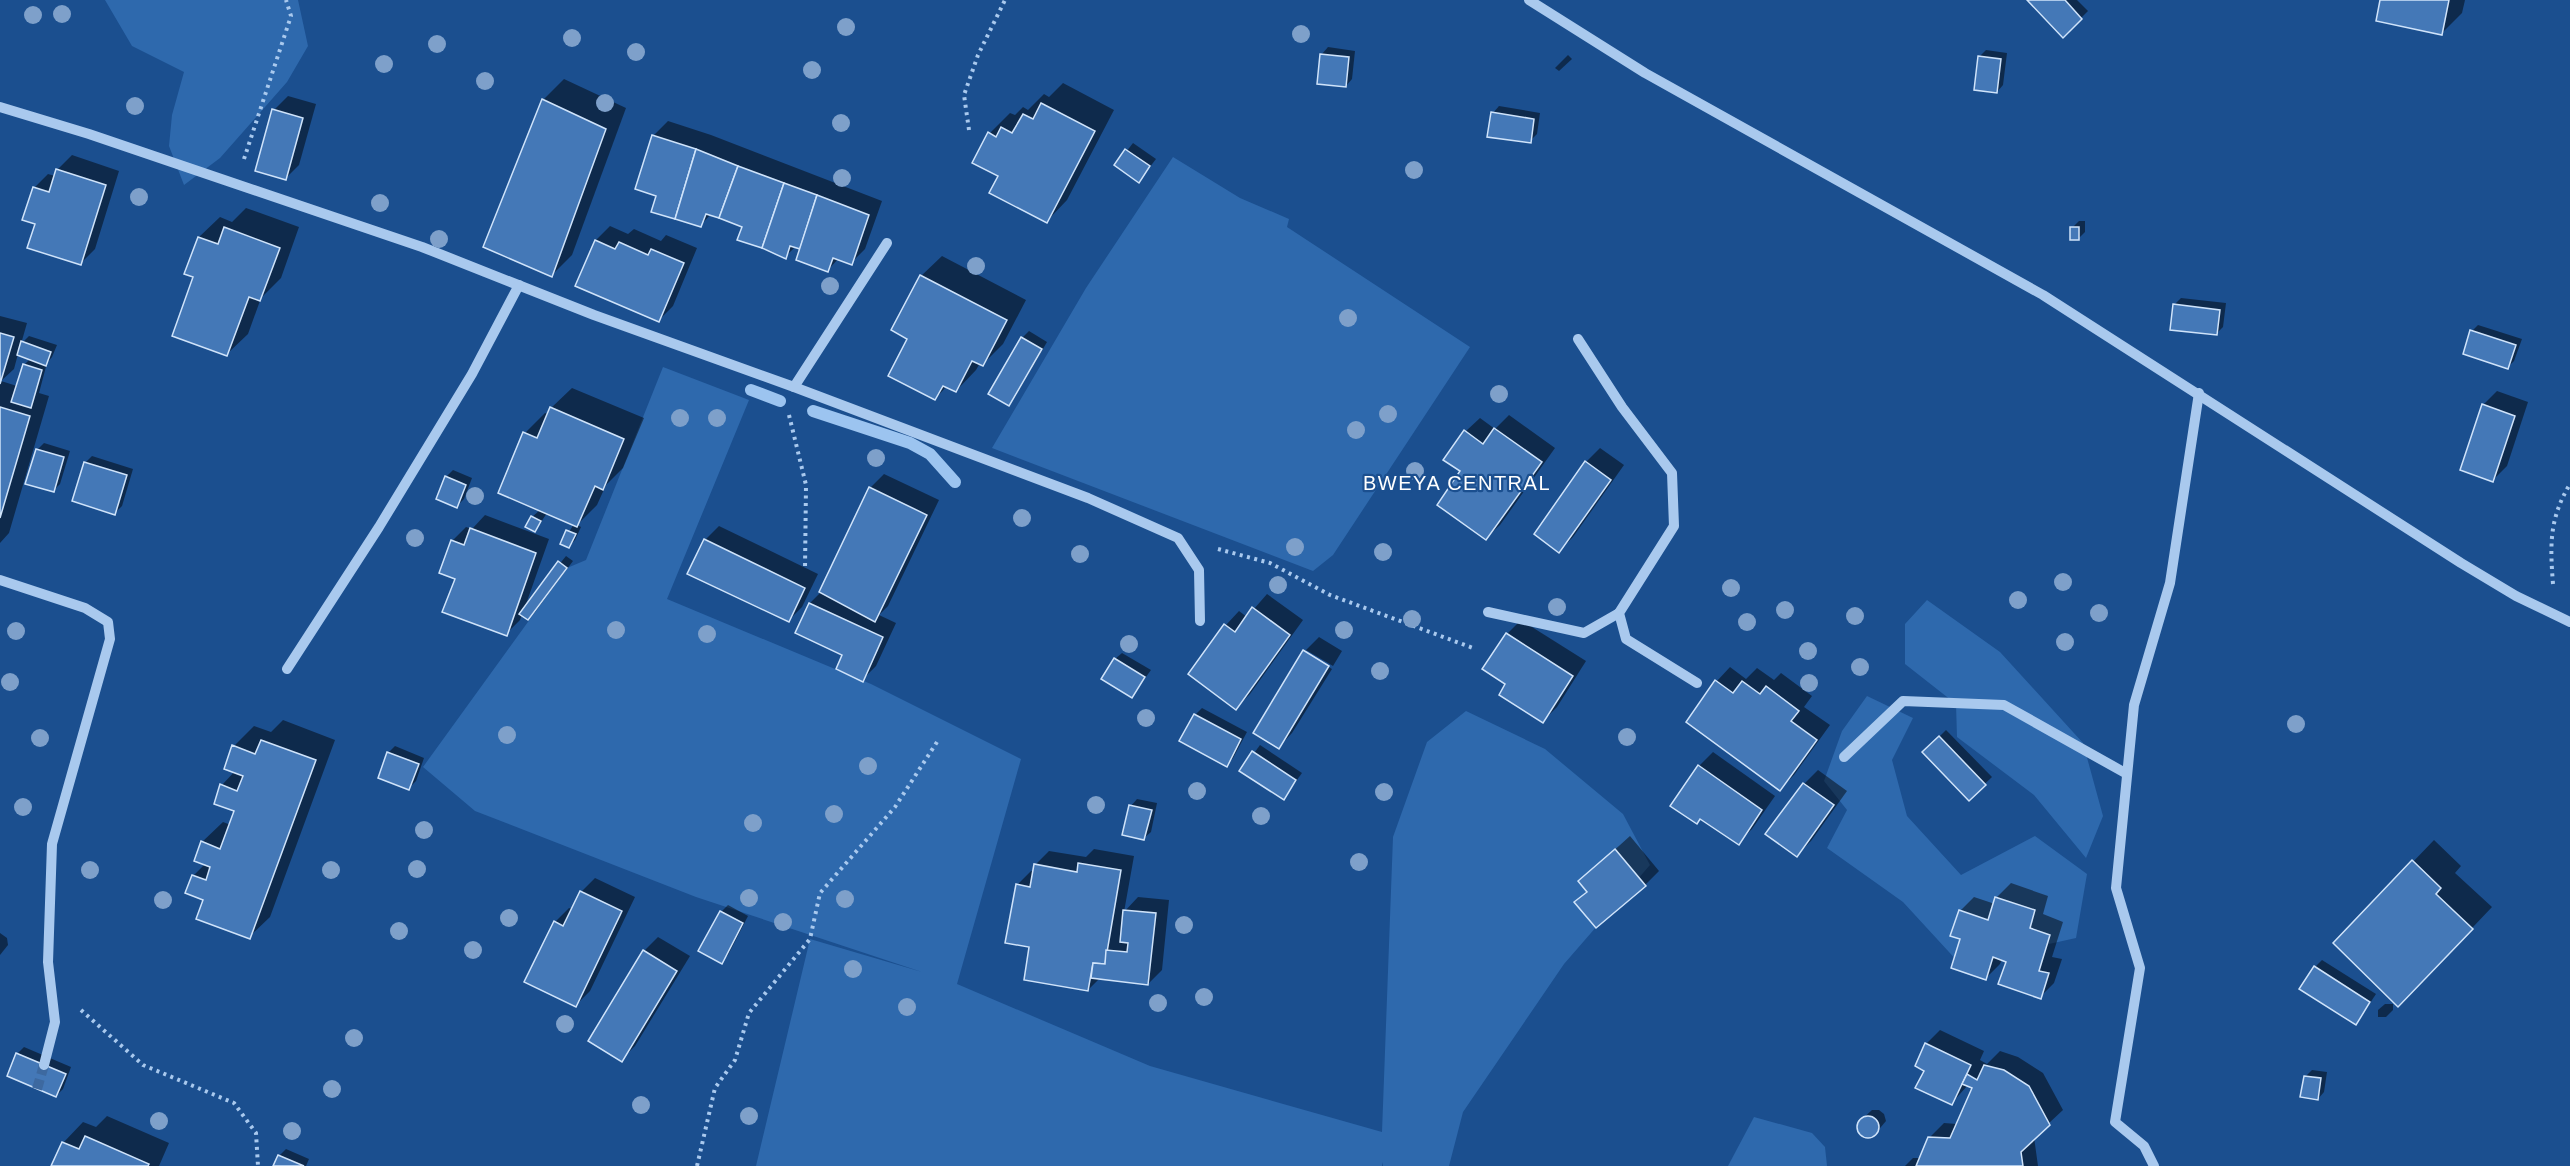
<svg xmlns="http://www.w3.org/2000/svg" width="2570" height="1166" viewBox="0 0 2570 1166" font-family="Arial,sans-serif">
  <rect width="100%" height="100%" fill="#1b4f8f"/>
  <g fill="#2e69ad">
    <path d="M105 0H298L308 46 287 82 220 158 184 185 169 146 172 115 184 72 132 46Z"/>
    <path d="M1173 157 1240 198 1289 219 1287 227 1470 347 1333 555 1313 571 992 448 1086 288Z"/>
    <path d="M663 367 749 400 667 599 871 684 1021 759 957 984 1150 1066 1382 1132 1393 837 1427 742 1466 711 1545 749 1623 814 1650 865 1564 964 1463 1112 1449 1166H1383V1162L1382 1166H756L810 939 922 972 696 897 475 811 423 767 567 568 586 560Z"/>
    <path d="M1927 600 2000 652 2083 743 2103 816 2086 858 2034 795 1957 737 1956 704 1905 664V624Z"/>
    <path d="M1867 696 1913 718 1892 760 1907 816 1961 875 2035 836 2087 874 2076 938 1960 964 1903 902 1827 848 1847 810 1824 781 1842 731Z"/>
    <path d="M1754 1117 1812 1133 1825 1147 1827 1166H1728Z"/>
  </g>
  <g fill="#0007" fill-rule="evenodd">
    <path d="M2029 0H2077L2088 11 2063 36Z"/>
    <path d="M2382 0H2465L2462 13 2442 33Z"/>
    <path d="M1328 47 1355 51 1352 79 1346 86 1322 54Z"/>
    <path d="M1986 50 2007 53 2003 85 1997 92 1979 57Z"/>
    <path d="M1568 55 1572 59 1559 71 1555 68Z"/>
    <path d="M564 79 626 108 572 255 552 275 543 100Z"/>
    <path d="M1063 83 1114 110 1067 200 1047 221 1000 175 990 133 1010 113 1015 115 1023 107 1028 110 1044 94 1049 97Z"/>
    <path d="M288 96 316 104 299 165 285 179 274 110Z"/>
    <path d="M1499 106 1540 113 1537 134 1530 141 1493 113Z"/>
    <path d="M668 121 711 135 882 201 865 249 851 263 839 258 828 270 802 248 796 246 785 257 744 226 711 214 701 225 658 195 637 188 654 135Z"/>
    <path d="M1133 143 1156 159 1139 181 1116 165Z"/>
    <path d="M72 155 119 171 95 249 81 263 37 223 34 188 48 174 55 176 58 169Z"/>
    <path d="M246 208 299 227 281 278 261 298 248 334 227 354 195 276 199 237 220 217 232 222Z"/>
    <path d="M2079 221H2085V232L2078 239 2072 228Z"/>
    <path d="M610 226 628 234 634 229 661 241 666 235 697 248 673 306 659 320 596 240Z"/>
    <path d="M942 256 1026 300 1003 344 983 364 980 363 976 370 956 391 947 386 935 399 909 339 921 276Z"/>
    <path d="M2181 298 2226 303 2223 327 2217 333 2174 305Z"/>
    <path d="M0 316 27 323 21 344 29 336 57 345 52 357 47 363 39 393 49 396 9 533 0 543ZM18 354 30 359 24 365 17 386 1 381 14 369Z"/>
    <path d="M2478 325 2522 339 2514 361 2508 367 2472 331Z"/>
    <path d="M1029 331 1047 342 1015 397 1008 404 1022 338Z"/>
    <path d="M572 388 644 418 623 468 606 485 597 505 577 525 581 527 575 540 568 547 562 543 574 524 547 513 535 531 532 517 540 510 525 433 545 413 549 414 551 408Z"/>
    <path d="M2497 391 2528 402 2507 466 2493 480 2483 405Z"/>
    <path d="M1509 415 1555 448 1500 525 1486 538 1462 471 1466 431 1480 418 1495 429Z"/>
    <path d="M44 443 70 451 60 484 53 491 37 450Z"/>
    <path d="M1600 448 1624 465 1573 537 1559 551 1536 534 1586 462Z"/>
    <path d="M92 456 133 469 122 506 115 513 85 463Z"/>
    <path d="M453 470 472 478 464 499 457 506 446 477Z"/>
    <path d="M884 474 939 500 888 606 879 615 896 623 876 666 862 680 810 603 822 591 870 488Z"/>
    <path d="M485 515 549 539 525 607 566 556 573 561 535 612 528 618 522 614 520 620 506 634 457 578 452 541 466 527 472 529Z"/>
    <path d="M719 526 818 574 802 607 788 621 705 540Z"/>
    <path d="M1267 594 1303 620 1250 694 1236 708 1190 674 1226 625 1239 611 1247 617Z"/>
    <path d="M1521 620 1586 661 1557 707 1543 721 1507 683V634Z"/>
    <path d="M1319 637 1342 651 1333 666 1306 650V653L1332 669 1292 733 1279 747 1255 733 1305 651Z"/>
    <path d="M1122 653 1151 670 1132 696 1115 659Z"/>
    <path d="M1730 667 1746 679 1757 668 1774 680 1781 673 1812 696 1804 707 1830 725 1794 775 1780 789 1717 681Z"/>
    <path d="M1202 708 1247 732 1233 758 1227 765 1195 715Z"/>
    <path d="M283 720 335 740 270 917 249 937 205 899 187 892 194 875 205 864 202 842 223 822 231 825 236 810 222 785 235 771 234 746 254 726 271 732Z"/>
    <path d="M1946 730 1992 777 1969 799 1924 752Z"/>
    <path d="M1260 745 1302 773 1284 798 1241 771Z"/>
    <path d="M395 746 424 758 416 781 409 788 388 753Z"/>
    <path d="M1713 752 1775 796 1752 829 1738 843 1699 766Z"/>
    <path d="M1818 770 1847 791 1811 841 1797 855 1804 784Z"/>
    <path d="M1137 799 1157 803 1151 832 1144 838 1131 806Z"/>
    <path d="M1630 836 1659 871 1645 885 1576 902 1588 890 1580 881Z"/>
    <path d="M2434 840 2461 866 2455 873 2492 907 2419 984 2335 943Z"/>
    <path d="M1094 849 1134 856 1124 912 1138 897 1169 900 1162 970 1148 984 1100 978 1088 990 1031 946 1017 885 1031 871H1034L1035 865 1049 851 1086 857Z"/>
    <path d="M595 878 635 897 590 991 576 1005 526 981 555 922 569 908 573 909 581 892Z"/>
    <path d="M2011 883 2048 896 2043 914 2063 922 2052 957 2062 959 2054 983 2040 997 2008 961 2002 959 2000 964 1986 978 1962 938 1960 911 1974 897 1995 904 1997 897Z"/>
    <path d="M728 905 748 916 728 955 721 962V912Z"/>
    <path d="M0 933 7 938 8 945 0 955Z"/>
    <path d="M658 937 690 956 635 1046 621 1060 590 1041 644 951Z"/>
    <path d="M2322 960 2376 994 2356 1024 2315 967Z"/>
    <path d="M2385 1004H2393V1010L2386 1017H2378V1010Z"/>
    <path d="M1940 1030 1984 1051 1980 1060 1987 1064 2000 1051 2018 1057 2043 1073 2063 1110 2034 1137 2038 1166H1905L1913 1158H1921L1929 1138 1944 1123 1957 1124 1974 1087 1968 1085 1951 1104 1926 1070 1917 1065 1926 1044Z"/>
    <path d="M24 1047 71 1067 63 1089 56 1096 17 1054Z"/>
    <path d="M2312 1070 2327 1072 2324 1092 2318 1099 2305 1077Z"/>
    <path d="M1872 1110H1879L1884 1114 1886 1121 1875 1134 1864 1136 1858 1127 1859 1122Z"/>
    <path d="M107 1116 169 1143 159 1166H53L63 1143 83 1122 96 1127Z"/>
    <path d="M286 1149 309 1159 306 1166H275L279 1156Z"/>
  </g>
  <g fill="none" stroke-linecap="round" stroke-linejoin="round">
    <g stroke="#9cc4f0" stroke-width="12">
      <path d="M751 390 780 401"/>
      <path d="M813 411 910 443 930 454 955 482"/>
    </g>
  </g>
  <g fill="#4478b7" stroke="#cfe3fa" stroke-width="1.5">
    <path d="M2027 0H2065L2082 19 2063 38Z"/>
    <path d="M2380 0H2449L2442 35 2376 21Z"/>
    <path d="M1320 54 1349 57 1346 87 1317 84Z"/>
    <path d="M1978 56 2001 59 1997 93 1974 90Z"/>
    <path d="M542 99 606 129 552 277 483 247Z"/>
    <path d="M1041 103 1095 131 1047 223 989 193 998 176 972 163 988 132 996 137 1001 127 1012 133 1023 114 1033 119Z"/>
    <path d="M272 109 303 118 286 180 255 171Z"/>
    <path d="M1491 112 1534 119 1531 143 1487 137Z"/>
    <path d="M652 135 696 149 675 219 651 212 656 196 635 189Z"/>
    <path d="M696 149 738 166 719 218 706 214 701 227 675 219Z"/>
    <path d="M1125 149 1150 166 1139 183 1114 165Z"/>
    <path d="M738 166 784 183 762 248 737 240 742 227 719 218Z"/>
    <path d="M56 169 106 185 81 265 27 248 35 224 22 220 33 187 49 192Z"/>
    <path d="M784 183 817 195 800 249 790 246 786 259 762 248Z"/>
    <path d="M817 195 869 215 852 265 833 258 828 272 796 260Z"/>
    <path d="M224 227 280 248 260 301 249 297 227 356 172 336 193 277 184 274 198 237 218 244Z"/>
    <rect x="2070" y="227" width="9" height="13"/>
    <path d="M595 240 615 249 619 242 648 255 651 249 684 263 659 322 575 286Z"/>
    <path d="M920 275 1007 320 983 366 972 361 956 392 943 386 935 400 888 376 907 339 891 330Z"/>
    <path d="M2173 304 2220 310 2217 335 2170 330Z"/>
    <path d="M2470 330 2516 345 2508 369 2463 354Z"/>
    <path d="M0 333 14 337 0 384Z"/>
    <path d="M1021 337 1042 349 1009 406 988 394Z"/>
    <path d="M21 341 51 352 46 366 17 355Z"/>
    <path d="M23 364 42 370 31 408 11 402Z"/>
    <path d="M2482 404 2515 416 2493 482 2460 470Z"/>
    <path d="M0 407 30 416 0 518Z"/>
    <path d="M550 407 624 439 603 490 595 486 577 527 498 493 523 432 537 438Z"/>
    <path d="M1494 428 1542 462 1486 540 1437 505 1460 471 1443 460 1464 430 1483 444Z"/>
    <path d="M36 449 64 457 54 492 25 484Z"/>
    <path d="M1585 461 1611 480 1559 553 1534 534Z"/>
    <path d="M84 462 127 475 115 515 72 501Z"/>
    <path d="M445 476 466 485 457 508 436 499Z"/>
    <path d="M869 487 927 515 875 622 819 592Z"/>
    <path d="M531 516 541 521 535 532 525 527Z"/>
    <path d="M470 528 536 553 507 636 442 612 455 579 439 573 451 540 464 545Z"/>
    <path d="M566 530 576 534 569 548 560 544Z"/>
    <path d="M704 539 805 588 789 622 687 574Z"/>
    <path d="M558 561 567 568 528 620 519 614Z"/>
    <path d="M809 603 883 637 863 682 836 669 842 655 795 633Z"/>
    <path d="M1252 607 1290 635 1236 710 1188 674 1224 624 1235 632Z"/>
    <path d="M1506 633 1573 676 1543 723 1499 695 1505 684 1482 669Z"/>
    <path d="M1303 650 1329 666 1279 749 1253 733Z"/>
    <path d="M1114 658 1145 677 1132 698 1101 679Z"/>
    <path d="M1715 680 1733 693 1742 681 1760 694 1766 686 1799 711 1791 721 1817 740 1780 791 1686 722Z"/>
    <path d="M1194 714 1241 739 1227 767 1179 741Z"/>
    <path d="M1939 736 1986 785 1969 801 1922 752Z"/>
    <path d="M261 740 316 760 250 939 196 919 203 900 185 893 192 875 206 880 210 867 194 861 201 841 220 849 234 811 214 804 220 784 237 791 243 776 224 769 232 745 255 754Z"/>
    <path d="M1252 751 1296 780 1284 800 1239 771Z"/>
    <path d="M387 752 419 764 409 790 378 778Z"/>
    <path d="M1698 765 1762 810 1739 845 1700 819 1697 824 1670 806Z"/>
    <path d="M1803 783 1834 805 1797 857 1765 834Z"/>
    <path d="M1129 805 1152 810 1144 840 1122 835Z"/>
    <path d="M1615 849 1646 886 1596 928 1574 902 1587 892 1578 881Z"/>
    <path d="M2412 860 2441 888 2436 894 2473 929 2398 1007 2333 943Z"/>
    <path d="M1078 863 1121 870 1105 964 1093 963 1088 991 1024 980 1029 947 1005 943 1016 884 1030 887 1034 864 1077 872Z"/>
    <path d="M580 891 622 911 576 1007 524 982 554 921 563 926Z"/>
    <path d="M1995 897 2035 910 2030 928 2050 935 2039 971 2049 973 2041 999 1998 984 2006 962 1993 957 1986 980 1951 968 1960 939 1950 936 1959 910 1988 920Z"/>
    <path d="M1123 910 1156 913 1148 985 1091 978 1093 963 1105 964 1106 950 1127 952 1128 943 1120 942Z"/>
    <path d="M720 911 743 923 722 964 698 951Z"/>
    <path d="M643 950 677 971 622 1062 588 1041Z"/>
    <path d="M2314 966 2370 1002 2356 1025 2299 989Z"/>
    <path d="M1925 1043 1971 1065 1952 1105 1915 1088 1924 1071 1915 1066Z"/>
    <path d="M16 1053 66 1074 56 1097 7 1076Z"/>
    <path d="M1984 1065 2004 1070 2029 1086 2050 1125 2021 1152 2023 1166H1916L1928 1137 1950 1138 1972 1088 1962 1084 1967 1074 1977 1080Z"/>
    <path d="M2304 1076 2321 1078 2318 1100 2300 1097Z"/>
    <circle cx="1868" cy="1127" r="11"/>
    <path d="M85 1136 149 1164 148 1166H51L62 1142 79 1149Z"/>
    <path d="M278 1155 304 1166H273Z"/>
  </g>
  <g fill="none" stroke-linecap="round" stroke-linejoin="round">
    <path stroke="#3d69a0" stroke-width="10" stroke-dasharray="10 5" stroke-linecap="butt" d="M37 1089 44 1065"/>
    <g stroke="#a9c9ee" stroke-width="4" stroke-dasharray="3 4.5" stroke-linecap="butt">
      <path d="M969 130 964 95 978 55 1005 0"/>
      <path d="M244 159 291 16 286 0"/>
      <path d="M789 415 806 485 805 569"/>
      <path d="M1218 549 1270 563 1330 595 1473 648"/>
      <path d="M2553 584C2550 545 2549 519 2570 484"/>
      <path d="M81 1010 143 1065 234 1103 256 1133 258 1166"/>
      <path d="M697 1166 715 1088 735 1060 749 1013 810 939 820 893 895 807 937 742"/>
    </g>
    <g stroke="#a9c9ee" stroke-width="10">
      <path d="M1529 0 1645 73 2043 295 2461 563 2516 596 2570 622"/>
      <path d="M0 107 89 134 422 247 594 315 794 387 1088 498 1178 538 1199 570 1200 621"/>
      <path d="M1578 339 1622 407 1672 473 1674 526 1619 613 1626 639 1697 683"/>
      <path d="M794 387 887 243"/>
      <path d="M0 580 85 608 108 622 110 639 52 844 48 962 55 1022 44 1065"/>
      <path d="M1488 612 1584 633 1619 613"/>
      <path d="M287 669 379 527 472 374 519 285"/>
      <path d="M1844 757 1903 701 2004 705 2127 774"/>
      <path d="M2154 1166 2144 1146 2115 1122 2140 968 2116 888 2134 705 2170 583 2199 393"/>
    </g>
  </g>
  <g fill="#7ea0ca">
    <circle cx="62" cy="14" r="9"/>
    <circle cx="33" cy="15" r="9"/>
    <circle cx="846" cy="27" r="9"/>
    <circle cx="1301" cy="34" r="9"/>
    <circle cx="572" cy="38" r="9"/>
    <circle cx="437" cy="44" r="9"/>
    <circle cx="636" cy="52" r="9"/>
    <circle cx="384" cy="64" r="9"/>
    <circle cx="812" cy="70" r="9"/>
    <circle cx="485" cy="81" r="9"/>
    <circle cx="605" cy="103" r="9"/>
    <circle cx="135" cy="106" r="9"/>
    <circle cx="841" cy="123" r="9"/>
    <circle cx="1414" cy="170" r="9"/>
    <circle cx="842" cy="178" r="9"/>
    <circle cx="139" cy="197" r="9"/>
    <circle cx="380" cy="203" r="9"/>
    <circle cx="439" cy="239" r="9"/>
    <circle cx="976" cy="266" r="9"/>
    <circle cx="830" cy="286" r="9"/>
    <circle cx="1348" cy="318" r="9"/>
    <circle cx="1499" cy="394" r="9"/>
    <circle cx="1388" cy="414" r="9"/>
    <circle cx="680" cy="418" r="9"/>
    <circle cx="717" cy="418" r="9"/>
    <circle cx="1356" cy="430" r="9"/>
    <circle cx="876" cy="458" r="9"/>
    <circle cx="1415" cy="471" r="9"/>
    <circle cx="475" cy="496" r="9"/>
    <circle cx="1022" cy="518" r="9"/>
    <circle cx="415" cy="538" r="9"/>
    <circle cx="1295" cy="547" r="9"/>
    <circle cx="1383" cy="552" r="9"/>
    <circle cx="1080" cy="554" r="9"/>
    <circle cx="2063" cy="582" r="9"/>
    <circle cx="1278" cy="585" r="9"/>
    <circle cx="1731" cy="588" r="9"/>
    <circle cx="2018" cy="600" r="9"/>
    <circle cx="1557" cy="607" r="9"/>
    <circle cx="1785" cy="610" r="9"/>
    <circle cx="2099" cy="613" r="9"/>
    <circle cx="1855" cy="616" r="9"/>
    <circle cx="1412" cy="619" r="9"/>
    <circle cx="1747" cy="622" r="9"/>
    <circle cx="616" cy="630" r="9"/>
    <circle cx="1344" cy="630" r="9"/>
    <circle cx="16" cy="631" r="9"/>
    <circle cx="707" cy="634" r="9"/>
    <circle cx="2065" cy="642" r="9"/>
    <circle cx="1129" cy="644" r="9"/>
    <circle cx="1808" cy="651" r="9"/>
    <circle cx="1860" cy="667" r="9"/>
    <circle cx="1380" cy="671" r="9"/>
    <circle cx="10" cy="682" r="9"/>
    <circle cx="1809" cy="683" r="9"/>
    <circle cx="1146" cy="718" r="9"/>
    <circle cx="2296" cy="724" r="9"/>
    <circle cx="507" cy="735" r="9"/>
    <circle cx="1627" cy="737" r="9"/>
    <circle cx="40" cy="738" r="9"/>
    <circle cx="868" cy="766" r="9"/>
    <circle cx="1197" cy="791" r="9"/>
    <circle cx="1384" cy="792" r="9"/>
    <circle cx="1096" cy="805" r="9"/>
    <circle cx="23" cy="807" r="9"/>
    <circle cx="834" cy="814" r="9"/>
    <circle cx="1261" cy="816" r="9"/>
    <circle cx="753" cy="823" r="9"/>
    <circle cx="424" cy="830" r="9"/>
    <circle cx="1359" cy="862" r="9"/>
    <circle cx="417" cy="869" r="9"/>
    <circle cx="90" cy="870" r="9"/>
    <circle cx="331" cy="870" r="9"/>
    <circle cx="749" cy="898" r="9"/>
    <circle cx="845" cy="899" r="9"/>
    <circle cx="163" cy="900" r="9"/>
    <circle cx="509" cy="918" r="9"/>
    <circle cx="783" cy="922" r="9"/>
    <circle cx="1184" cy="925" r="9"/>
    <circle cx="399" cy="931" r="9"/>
    <circle cx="473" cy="950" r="9"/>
    <circle cx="853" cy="969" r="9"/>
    <circle cx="1204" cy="997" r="9"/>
    <circle cx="1158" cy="1003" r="9"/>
    <circle cx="907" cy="1007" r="9"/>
    <circle cx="565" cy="1024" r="9"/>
    <circle cx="354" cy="1038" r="9"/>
    <circle cx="332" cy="1089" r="9"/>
    <circle cx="641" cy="1105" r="9"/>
    <circle cx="749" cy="1116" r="9"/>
    <circle cx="159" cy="1121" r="9"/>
    <circle cx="292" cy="1131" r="9"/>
  </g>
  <g text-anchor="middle" stroke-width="4.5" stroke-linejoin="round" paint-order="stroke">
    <g font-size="20" letter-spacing="1.5" fill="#fff" stroke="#1b4f8f">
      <text x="1457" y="490">BWEYA CENTRAL</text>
    </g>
  </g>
</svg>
